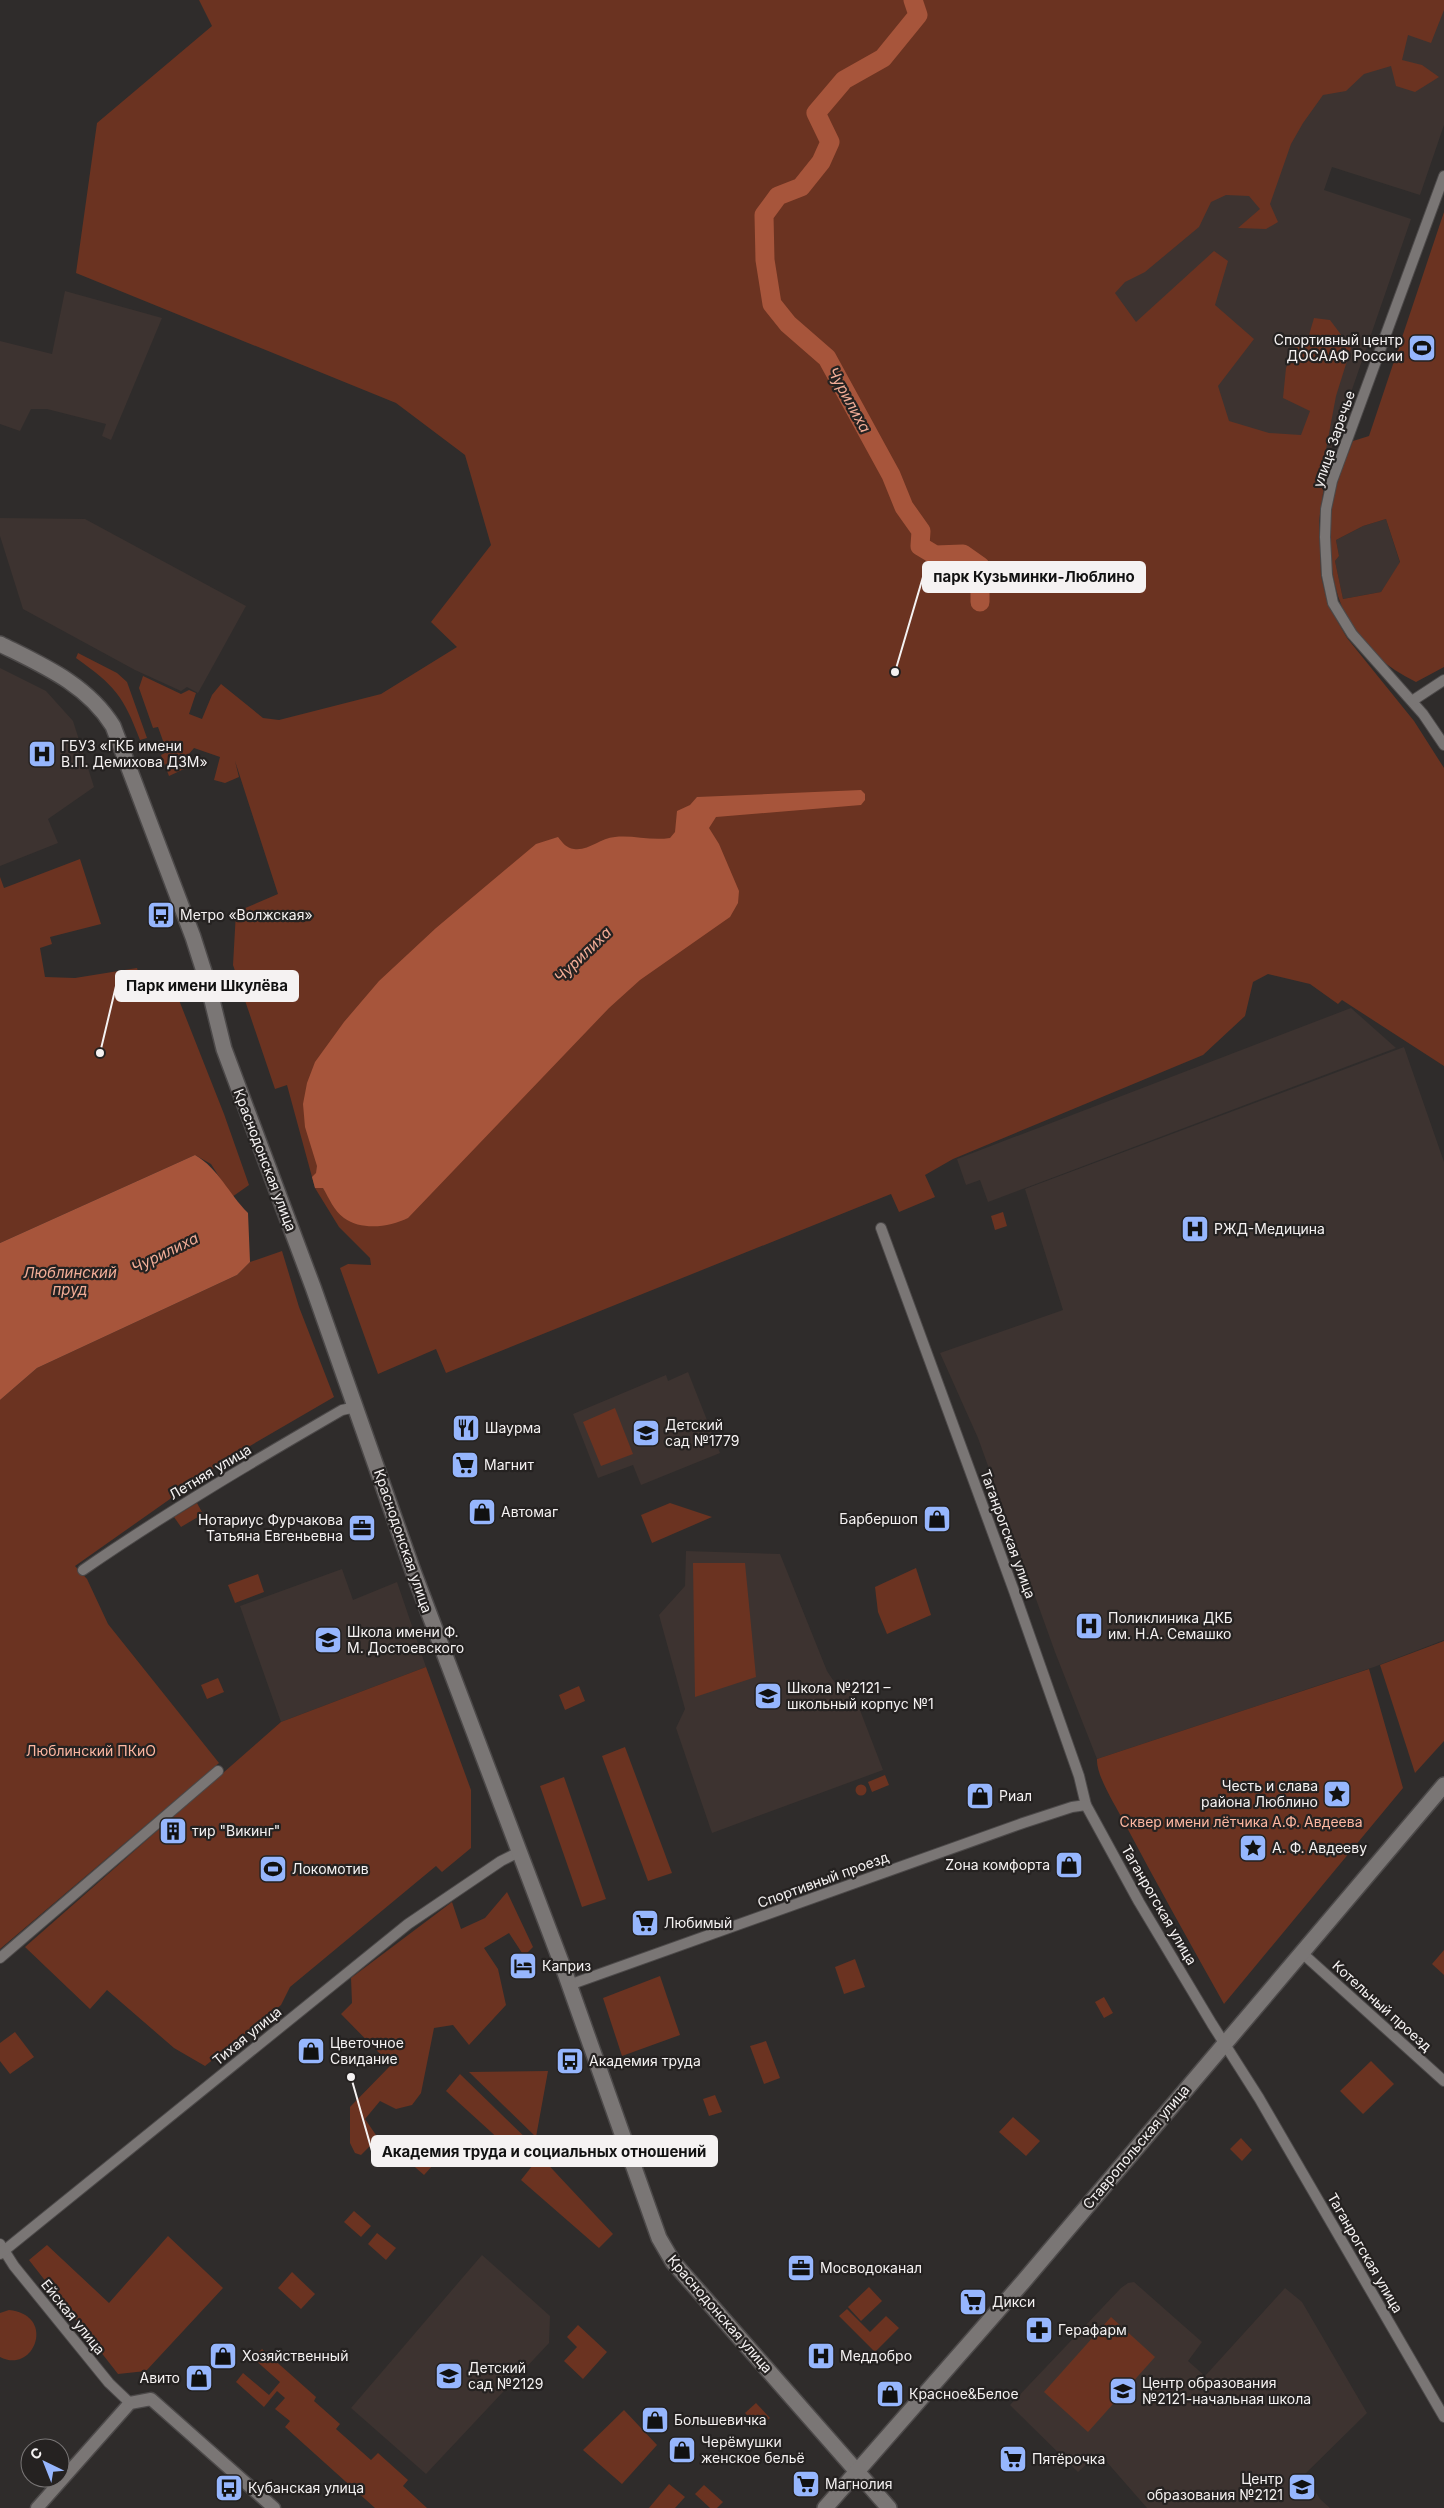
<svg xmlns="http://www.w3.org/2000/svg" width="1444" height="2508" viewBox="0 0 1444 2508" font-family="Inter,sans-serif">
  <rect width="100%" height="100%" fill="#2f2c2b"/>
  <g fill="#3d3330">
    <path d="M1058 0H1444V125L1420 195 1332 167 1324 190 1411 219 1328 459 1293 472 1121 383Z"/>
    <path d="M65 291 162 318 111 440 102 436 106 424 47 409H31L20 431 0 424V341L52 354Z"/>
    <path d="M0 518 85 519 246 606 198 693 187 687 181 691 135 670 23 609 0 536Z"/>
    <path d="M1386 519 1400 563 1381 592 1343 599 1335 561 1339 556 1336 540 1363 526Z"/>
    <path d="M0 668 46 691 73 721 94 787 48 819 58 843 0 866Z"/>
    <path d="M1351 1008 1396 1048 988 1202 980 1180 966 1185 957 1159Z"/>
    <path d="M1404 1047 1444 1162V1640L1374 1667 1097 1759 1055 1652 978 1438 940 1353 1063 1310 1025 1189Z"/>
    <path d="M688 1372 720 1453 641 1485 633 1465 598 1478 573 1414 666 1375 668 1381Z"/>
    <path d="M686 1551 780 1554 827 1671 835 1683 848 1679 883 1770 712 1833 676 1728 685 1709 659 1615 685 1586Z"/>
    <path d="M342 1569 353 1600 397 1582 426 1667 281 1722 240 1606Z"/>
    <path d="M482 2255 550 2316 549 2343 426 2474 351 2408Z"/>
    <path d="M1134 2282 1202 2342 1188 2361 1205 2376 1285 2288 1302 2302 1367 2413 1305 2474 1320 2499 1330 2508H1147L1099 2453 1078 2472 1010 2405 1121 2288 1128 2283Z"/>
  </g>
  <g fill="#6b3321" fill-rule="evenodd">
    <path d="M199 0H1444V10L1431 43 1408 35 1402 60 1422 65 1439 77 1415 92 1396 86 1391 66 1364 74 1346 91 1323 95 1303 123 1291 144 1270 204 1278 222 1266 229 1238 228 1260 209 1249 196 1226 195 1211 202 1199 227 1145 272 1125 282 1115 293 1136 322 1214 251 1228 261 1215 305 1254 339 1218 386 1229 421 1269 433 1301 435 1310 411 1283 398 1286 368 1296 346 1309 335 1314 318 1330 320 1351 348 1336 396 1324 460 1328 459 1319 521 1321 576 1328 605 1347 638 1414 721 1444 768V1066L1342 1000 1338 1004 1310 984 1268 974 1253 982 1245 1016 1203 1055 953 1159 925 1175 935 1197 899 1212 891 1194 446 1373 436 1349 378 1374 340 1268 348 1264 371 1265 370 1258 339 1227 315 1188 287 1085 275 1089 233 965 236 912 278 894 235 761 239 777 225 783 214 780 220 757 194 748 188 755 184 769 169 776 161 755 167 752 158 727 153 728 139 688 143 676 181 694 189 690 196 693 189 714 202 719 212 695 221 684 263 718 279 720 381 694 457 647 431 622 491 545 465 455 396 403 76 273 97 123 212 26Z"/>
    <path d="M1444 212V667L1416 682C1357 653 1330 605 1330 540 1330 524 1331 507 1335 491 1339 474 1347 457 1353 441L1369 436ZM1386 519 1400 562 1381 592 1343 599 1335 561 1339 556 1336 540 1363 526Z"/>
    <path d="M78 653 117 673 127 682 147 738 140 740C123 695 115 686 76 658Z"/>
    <path d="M80 859 101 924 50 937 52 944 40 948 45 977 75 978 137 968 140 978 157 976 167 991 175 990 224 1114 249 1185 232 1197 211 1164 195 1155 0 1243V877L4 888Z"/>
    <path d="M1003 1212 1007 1226 995 1230 991 1216Z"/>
    <path d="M282 1251 299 1307 334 1397 224 1461 75 1566 87 1579 108 1624 219 1763 0 1949V1400L37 1368 237 1275 250 1262Z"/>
    <path d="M615 1408 633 1454 601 1466 583 1422Z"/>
    <path d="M197 1503 203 1514 181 1527 174 1517Z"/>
    <path d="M670 1503 712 1517 652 1543 641 1515Z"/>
    <path d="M693 1563H745L756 1677 695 1697Z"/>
    <path d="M916 1568 931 1615 887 1634 878 1612 875 1587Z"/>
    <path d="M258 1574 264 1592 235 1603 228 1585Z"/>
    <path d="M1444 1641V1741L1415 1773 1380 1665Z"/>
    <path d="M426 1667 471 1790V1848L442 1872 436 1866 290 1987 281 2005 205 2066 174 2048 107 1990 90 2009 25 1947 281 1722Z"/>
    <path d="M1369 1669 1403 1788 1224 2004C1190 1943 1156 1883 1124 1822 1116 1806 1096 1776 1097 1759Z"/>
    <path d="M218 1678 224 1692 207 1699 201 1685Z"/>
    <path d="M579 1686 585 1701 565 1710 559 1695Z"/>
    <path d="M625 1747 672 1873 648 1881 602 1756Z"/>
    <path d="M885 1775 889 1785 872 1792 868 1782Z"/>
    <path d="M564 1777 606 1899 582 1907 540 1786Z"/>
    <circle cx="861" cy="1790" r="5.5"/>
    <path d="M507 1892 533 1947 524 1956 509 1933 484 1948 498 1969 506 2005 469 2045 453 2025 434 2028 421 2093 412 2105 396 2109 380 2101 365 2119 378 2138 361 2155 355 2153 350 2143V2107L391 2065 341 2014 352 2003 351 1978 452 1902 461 1929 485 1918Z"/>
    <path d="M1444 1950V1975L1432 1964Z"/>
    <path d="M855 1959 865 1987 844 1994 835 1967Z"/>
    <path d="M660 1976 680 2035 622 2056 603 1998Z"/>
    <path d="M1104 1997 1113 2013 1104 2018 1095 2002Z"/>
    <path d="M15 2032 34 2057 10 2074 0 2061V2043Z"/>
    <path d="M766 2041 780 2078 764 2084 750 2046Z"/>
    <path d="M1371 2061 1394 2084 1363 2114 1340 2091Z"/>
    <path d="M548 2071 536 2137 469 2072Z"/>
    <path d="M460 2074 535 2147 523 2161 446 2091Z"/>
    <path d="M715 2095 722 2112 709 2116 703 2099Z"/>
    <path d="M1013 2117 1040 2141 1026 2156 999 2132Z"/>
    <path d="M1241 2138 1252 2150 1242 2161 1230 2149Z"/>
    <path d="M417 2149 434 2164 424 2175 407 2160Z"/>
    <path d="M540 2156 613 2234 599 2248 521 2180Z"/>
    <path d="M354 2211 371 2226 361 2237 344 2222Z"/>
    <path d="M377 2233 396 2248 386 2260 368 2244Z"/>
    <path d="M168 2236 223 2288 146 2371 118 2374 29 2260 47 2245 109 2303Z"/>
    <path d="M292 2272 315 2294 301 2309 278 2288Z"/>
    <path d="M869 2287 882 2301 861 2321 848 2307Z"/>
    <path d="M847 2309 870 2332 886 2316 899 2328 875 2352 839 2316Z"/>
    <path d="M9 2310C57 2315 34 2375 0 2357V2313Z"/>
    <path d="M1111 2317 1155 2357 1088 2432 1044 2392Z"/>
    <path d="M578 2325 607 2352 583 2379 564 2361 577 2347 567 2337Z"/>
    <path d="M262 2349 316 2397 314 2401 340 2424 336 2429 371 2460 378 2453 408 2480 403 2486 427 2508H375L285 2427 290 2421 275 2409 285 2398 277 2391 264 2407 236 2382 243 2373 269 2395 280 2382 253 2358Z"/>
    <path d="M756 2403 770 2418 758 2428 745 2413Z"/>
    <path d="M624 2410 657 2445 622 2484 583 2450Z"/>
    <path d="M669 2484 685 2497 675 2508H649Z"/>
    <path d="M704 2485 723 2502 717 2508H710L695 2494Z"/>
  </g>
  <g fill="#a7553b">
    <path d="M861 790 865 794V800L861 805 716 817 709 828 719 844 739 891 738 903 730 917 640 980 609 1008 408 1218C390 1227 362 1231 344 1218 334 1211 329 1198 323 1188H315L312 1177 316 1173 317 1166 305 1127 303 1104 307 1083 315 1062 344 1022 379 981 436 928 536 844 558 837C563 843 566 848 574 849 589 851 600 838 615 837 633 835 651 841 670 838L675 832 677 811 690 805 697 797Z"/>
    <path d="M195 1155C219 1169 228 1193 248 1213L250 1262 237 1275 37 1368 0 1400V1243Z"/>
  </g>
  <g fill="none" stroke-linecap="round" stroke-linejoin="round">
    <path stroke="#a7553b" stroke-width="19" d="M913 0 918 15 883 58 844 80 816 113 830 142 821 162 801 187 778 196 764 215 765 260 772 304 788 324 827 358 891 475 904 507 921 531 920 546 935 555 963 554 980 566V602"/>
    <g stroke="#4c4949" stroke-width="12">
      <g id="minor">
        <path d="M1444 176 1332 481 1326 509 1325 537 1327 575 1333 603 1352 634 1423 714 1444 745"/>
        <path d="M1412 701 1444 680"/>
        <path d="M881 1228 1014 1591 1079 1776 1086 1805 1139 1902 1212 2024 1259 2098 1444 2417"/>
        <path d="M83 1570C167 1512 254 1461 342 1410L356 1407"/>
        <path d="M1301 1952 1444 2081"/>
        <path d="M0 1958 218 1771"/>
        <path d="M569 1985 1023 1823 1072 1807 1086 1805"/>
        <path d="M0 2244 14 2266 109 2383 130 2403"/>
        <path d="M0 2254 408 1924 501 1861 519 1852"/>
      </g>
    </g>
    <g stroke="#4c4949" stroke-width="15">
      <path id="tertiary" d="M37 2508 130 2403 151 2399 274 2508"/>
    </g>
    <g stroke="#4c4949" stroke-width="18">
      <g id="secondary">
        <path d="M0 644C42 665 87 684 113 726L193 937 208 984 224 1049 313 1287 413 1571 563 1967 659 2238 673 2262 889 2508"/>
        <path d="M825 2508 1023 2282 1444 1785"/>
      </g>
    </g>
    <use href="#minor" stroke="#7a7675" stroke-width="10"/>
    <use href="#tertiary" stroke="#7a7675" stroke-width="12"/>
    <use href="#secondary" stroke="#7a7675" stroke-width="15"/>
  </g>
  <defs>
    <g id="stadium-square" transform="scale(1.4375)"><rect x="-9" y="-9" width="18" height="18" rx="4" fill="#96b6fd" stroke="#252221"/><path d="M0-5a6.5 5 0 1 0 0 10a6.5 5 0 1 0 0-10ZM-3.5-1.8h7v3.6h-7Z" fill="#111"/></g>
    <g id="hospital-square" transform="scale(1.4375)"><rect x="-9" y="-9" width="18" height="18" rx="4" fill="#96b6fd" stroke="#252221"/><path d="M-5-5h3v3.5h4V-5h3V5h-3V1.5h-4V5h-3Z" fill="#111"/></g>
    <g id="bus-square" transform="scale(1.4375)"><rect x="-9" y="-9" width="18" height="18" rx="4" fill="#96b6fd" stroke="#252221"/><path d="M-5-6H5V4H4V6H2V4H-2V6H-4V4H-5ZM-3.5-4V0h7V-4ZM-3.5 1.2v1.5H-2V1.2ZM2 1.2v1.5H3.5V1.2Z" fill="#111"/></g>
    <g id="restaurant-square" transform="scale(1.4375)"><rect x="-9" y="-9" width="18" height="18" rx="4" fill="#96b6fd" stroke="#252221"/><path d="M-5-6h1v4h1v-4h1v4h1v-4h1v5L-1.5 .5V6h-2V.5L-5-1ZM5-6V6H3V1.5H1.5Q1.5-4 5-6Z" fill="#111"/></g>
    <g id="school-square" transform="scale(1.4375)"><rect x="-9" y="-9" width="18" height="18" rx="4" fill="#96b6fd" stroke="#252221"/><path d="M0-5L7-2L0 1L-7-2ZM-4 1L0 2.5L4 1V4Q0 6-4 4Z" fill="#111"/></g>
    <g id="supermarket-square" transform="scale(1.4375)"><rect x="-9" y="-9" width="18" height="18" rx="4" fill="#96b6fd" stroke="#252221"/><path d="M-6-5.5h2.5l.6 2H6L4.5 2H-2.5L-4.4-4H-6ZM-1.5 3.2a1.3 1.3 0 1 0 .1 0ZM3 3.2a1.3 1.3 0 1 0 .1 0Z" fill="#111"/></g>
    <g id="shop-square" transform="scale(1.4375)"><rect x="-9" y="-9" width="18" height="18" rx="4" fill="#96b6fd" stroke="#252221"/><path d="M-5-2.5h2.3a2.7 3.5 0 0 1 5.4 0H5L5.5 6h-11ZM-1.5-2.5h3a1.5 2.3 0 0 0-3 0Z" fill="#111"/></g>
    <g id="office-square" transform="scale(1.4375)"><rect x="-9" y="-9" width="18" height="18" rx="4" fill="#96b6fd" stroke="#252221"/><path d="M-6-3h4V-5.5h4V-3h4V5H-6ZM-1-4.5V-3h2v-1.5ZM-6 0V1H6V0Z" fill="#111"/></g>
    <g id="sight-square" transform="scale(1.4375)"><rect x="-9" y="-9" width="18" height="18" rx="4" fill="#96b6fd" stroke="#252221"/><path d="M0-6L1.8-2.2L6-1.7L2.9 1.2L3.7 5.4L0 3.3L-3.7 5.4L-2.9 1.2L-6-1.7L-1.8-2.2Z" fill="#111"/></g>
    <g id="building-square" transform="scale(1.4375)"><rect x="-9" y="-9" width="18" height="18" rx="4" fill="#96b6fd" stroke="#252221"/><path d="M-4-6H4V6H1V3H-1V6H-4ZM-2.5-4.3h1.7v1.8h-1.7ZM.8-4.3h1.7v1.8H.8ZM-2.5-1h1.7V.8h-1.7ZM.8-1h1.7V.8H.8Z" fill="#111"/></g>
    <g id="hotel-square" transform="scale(1.4375)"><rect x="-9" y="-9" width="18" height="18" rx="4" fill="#96b6fd" stroke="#252221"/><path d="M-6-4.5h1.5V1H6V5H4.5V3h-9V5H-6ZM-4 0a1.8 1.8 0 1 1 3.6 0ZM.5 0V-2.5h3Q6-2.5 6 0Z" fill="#111"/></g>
    <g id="pharmacy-square" transform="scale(1.4375)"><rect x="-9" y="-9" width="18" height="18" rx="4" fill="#96b6fd" stroke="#252221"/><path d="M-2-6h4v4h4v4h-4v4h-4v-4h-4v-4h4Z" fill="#111"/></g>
  </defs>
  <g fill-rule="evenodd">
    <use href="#stadium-square" x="1422" y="348"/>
    <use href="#hospital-square" x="42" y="754"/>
    <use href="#bus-square" x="161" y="915"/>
    <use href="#hospital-square" x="1195" y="1229"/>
    <use href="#restaurant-square" x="466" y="1428"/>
    <use href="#school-square" x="646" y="1433"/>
    <use href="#supermarket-square" x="465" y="1465"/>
    <use href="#shop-square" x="482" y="1512"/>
    <use href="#shop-square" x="937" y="1519"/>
    <use href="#office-square" x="362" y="1528"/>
    <use href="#hospital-square" x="1089" y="1626"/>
    <use href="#school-square" x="328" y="1640"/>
    <use href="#school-square" x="768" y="1696"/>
    <use href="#sight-square" x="1337" y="1794"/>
    <use href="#shop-square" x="980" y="1796"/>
    <use href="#building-square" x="173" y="1831"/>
    <use href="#sight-square" x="1253" y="1848"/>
    <use href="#shop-square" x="1069" y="1865"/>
    <use href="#stadium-square" x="273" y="1869"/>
    <use href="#supermarket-square" x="645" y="1923"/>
    <use href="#hotel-square" x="523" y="1966"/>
    <use href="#shop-square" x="311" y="2051"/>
    <use href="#bus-square" x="570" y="2061"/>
    <use href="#office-square" x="801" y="2268"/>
    <use href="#supermarket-square" x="973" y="2302"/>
    <use href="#pharmacy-square" x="1039" y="2330"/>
    <use href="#shop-square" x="223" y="2356"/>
    <use href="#hospital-square" x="821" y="2356"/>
    <use href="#school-square" x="449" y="2376"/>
    <use href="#shop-square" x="199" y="2378"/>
    <use href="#school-square" x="1123" y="2391"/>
    <use href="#shop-square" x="890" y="2394"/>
    <use href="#shop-square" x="655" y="2420"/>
    <use href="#shop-square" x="682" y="2450"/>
    <use href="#supermarket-square" x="1013" y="2459"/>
    <use href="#supermarket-square" x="806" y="2484"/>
    <use href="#school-square" x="1302" y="2487"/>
    <use href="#bus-square" x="229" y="2488"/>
  </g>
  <g text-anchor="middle" stroke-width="4.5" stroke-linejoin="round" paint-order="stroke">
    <g font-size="14" fill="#f5f2f2" stroke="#252221" text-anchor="start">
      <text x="1403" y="345" text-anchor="end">Спортивный центр<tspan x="1403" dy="16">ДОСААФ России</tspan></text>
      <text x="61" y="751">ГБУЗ «ГКБ имени<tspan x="61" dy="16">В.П. Демихова ДЗМ»</tspan></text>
      <text x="180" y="920">Метро «Волжская»</text>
      <text x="1214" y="1234">РЖД-Медицина</text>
      <text x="665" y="1430">Детский<tspan x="665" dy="16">сад №1779</tspan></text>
      <text x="485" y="1433">Шаурма</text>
      <text x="484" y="1470">Магнит</text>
      <text x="501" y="1517">Автомаг</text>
      <text x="918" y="1524" text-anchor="end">Барбершоп</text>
      <text x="343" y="1525" text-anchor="end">Нотариус Фурчакова<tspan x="343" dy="16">Татьяна Евгеньевна</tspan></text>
      <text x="1108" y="1623">Поликлиника ДКБ<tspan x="1108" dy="16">им. Н.А. Семашко</tspan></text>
      <text x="347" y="1637">Школа имени Ф.<tspan x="347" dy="16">М. Достоевского</tspan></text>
      <text x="787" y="1693">Школа №2121 –<tspan x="787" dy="16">школьный корпус №1</tspan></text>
      <text x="1318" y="1791" text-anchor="end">Честь и слава<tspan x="1318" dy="16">района Люблино</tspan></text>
      <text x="999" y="1801">Риал</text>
      <text x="192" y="1836">тир "Викинг"</text>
      <text x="1272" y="1853">А. Ф. Авдееву</text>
      <text x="1050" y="1870" text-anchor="end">Zона комфорта</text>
      <text x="292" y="1874">Локомотив</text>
      <text x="664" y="1928">Любимый</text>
      <text x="542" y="1971">Каприз</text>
      <text x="330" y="2048">Цветочное<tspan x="330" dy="16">Свидание</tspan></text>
      <text x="589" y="2066">Академия труда</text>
      <text x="820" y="2273">Мосводоканал</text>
      <text x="992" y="2307">Дикси</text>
      <text x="1058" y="2335">Герафарм</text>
      <text x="242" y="2361">Хозяйственный</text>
      <text x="840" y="2361">Меддобро</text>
      <text x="468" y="2373">Детский<tspan x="468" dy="16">сад №2129</tspan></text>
      <text x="180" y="2383" text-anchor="end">Авито</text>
      <text x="1142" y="2388">Центр образования<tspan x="1142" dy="16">№2121-начальная школа</tspan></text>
      <text x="909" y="2399">Красное&amp;Белое</text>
      <text x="674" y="2425">Большевичка</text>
      <text x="701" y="2447">Черёмушки<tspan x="701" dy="16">женское бельё</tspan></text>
      <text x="1032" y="2464">Пятёрочка</text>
      <text x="1283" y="2484" text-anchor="end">Центр<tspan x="1283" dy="16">образования №2121</tspan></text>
      <text x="825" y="2489">Магнолия</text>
      <text x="248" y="2493">Кубанская улица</text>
    </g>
    <g font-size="14" fill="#f5f2f2" stroke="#252221">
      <text transform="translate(1334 439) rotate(-71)" y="5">улица Заречье</text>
      <text transform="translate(265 1160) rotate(69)" y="5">Краснодонская улица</text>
      <text transform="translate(210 1472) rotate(-31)" y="5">Летняя улица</text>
      <text transform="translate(1008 1534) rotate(70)" y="5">Таганрогская улица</text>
      <text transform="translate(403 1541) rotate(71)" y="5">Краснодонская улица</text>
      <text transform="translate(823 1880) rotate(-20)" y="5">Спортивный проезд</text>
      <text transform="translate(1159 1905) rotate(60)" y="5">Таганрогская улица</text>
      <text transform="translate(1382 2006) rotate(42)" y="5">Котельный проезд</text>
      <text transform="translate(247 2036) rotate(-39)" y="5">Тихая улица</text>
      <text transform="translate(1136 2147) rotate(-50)" y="5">Ставропольская улица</text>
      <text transform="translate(1365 2253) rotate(60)" y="5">Таганрогская улица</text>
      <text transform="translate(720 2314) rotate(49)" y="5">Краснодонская улица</text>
      <text transform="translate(73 2317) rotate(51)" y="5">Ейская улица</text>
    </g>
    <g font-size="14" fill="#fdb7a1" stroke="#252221">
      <text x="91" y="1756">Люблинский ПКиО</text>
      <text x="1241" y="1827">Сквер имени лётчика А.Ф. Авдеева</text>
    </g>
    <g font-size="15" font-style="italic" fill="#f2ad97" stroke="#252221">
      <text transform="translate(849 400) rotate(61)" y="5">Чурилиха</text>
      <text transform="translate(583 955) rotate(-44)" y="5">Чурилиха</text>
      <text transform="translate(165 1253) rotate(-26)" y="5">Чурилиха</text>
      <text x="70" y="1278">Люблинский<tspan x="70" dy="17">пруд</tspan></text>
    </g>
  </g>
  <path fill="none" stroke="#f5f2f2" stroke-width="2" d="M895 672L923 577M100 1053L116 986M351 2077L372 2151"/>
  <g fill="#f5f2f2" stroke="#252221" stroke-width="2">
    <circle cx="895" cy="672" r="5"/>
    <circle cx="100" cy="1053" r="5"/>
    <circle cx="351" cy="2077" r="5"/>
  </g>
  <g fill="#f5f2f2" stroke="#f5f2f2" stroke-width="2">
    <rect x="923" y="562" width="222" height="30" rx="5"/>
    <rect x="116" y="971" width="182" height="30" rx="5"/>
    <rect x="372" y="2136" width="345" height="30" rx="5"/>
  </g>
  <g font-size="15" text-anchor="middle" font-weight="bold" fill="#111">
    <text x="1034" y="582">парк Кузьминки-Люблино</text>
    <text x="207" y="991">Парк имени Шкулёва</text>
    <text x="544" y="2157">Академия труда и социальных отношений</text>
  </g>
  <g transform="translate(45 2463) rotate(317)"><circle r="24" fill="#252221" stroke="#787575"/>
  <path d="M0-4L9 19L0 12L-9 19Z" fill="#96b6fd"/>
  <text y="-8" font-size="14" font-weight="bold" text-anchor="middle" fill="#f5f2f2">С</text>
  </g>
</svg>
